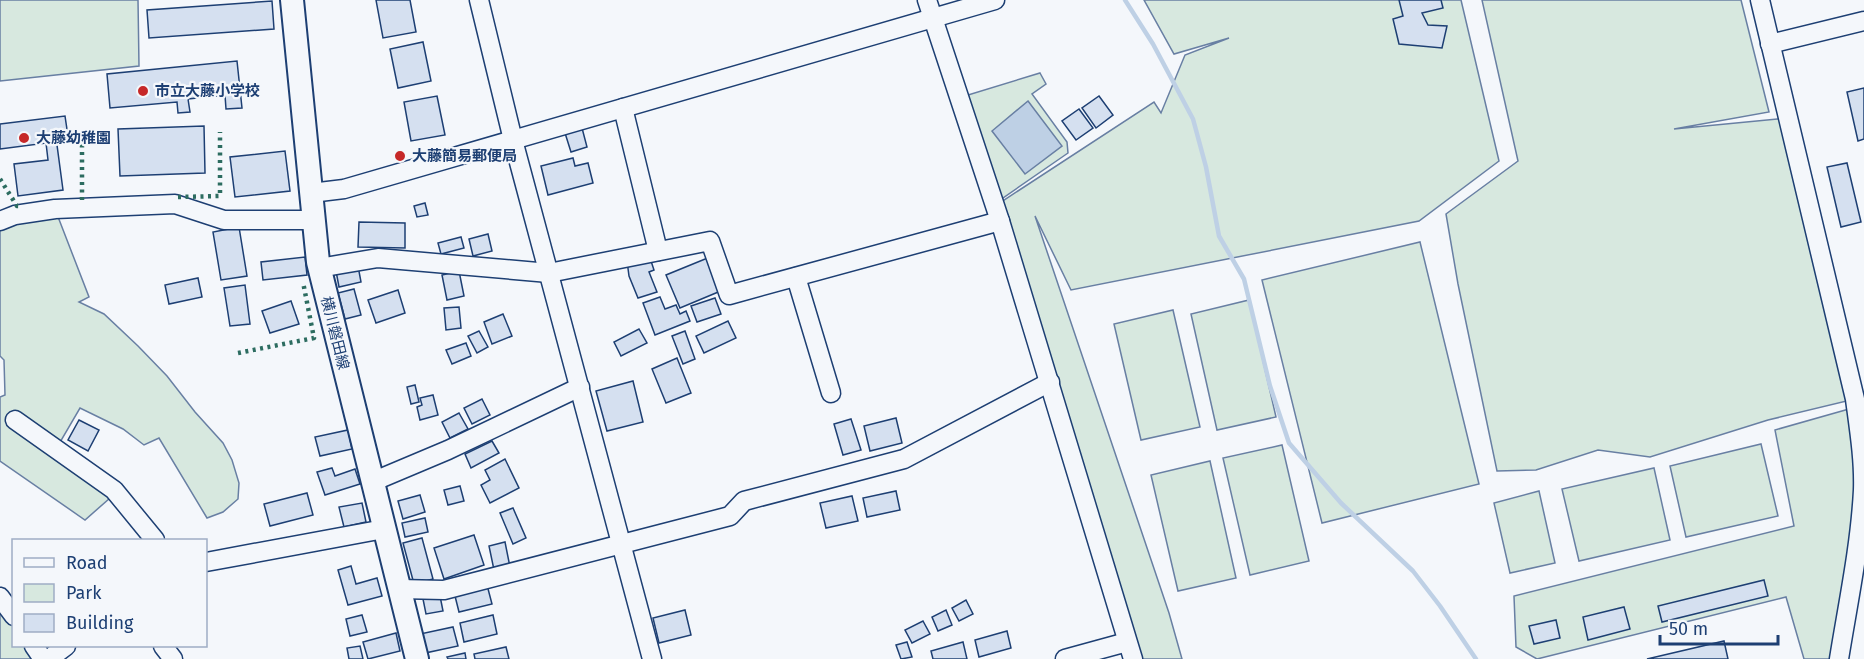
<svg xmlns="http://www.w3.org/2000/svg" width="1864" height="659" viewBox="0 0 1864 659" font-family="'Fira Sans','Noto Sans JP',sans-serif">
  <rect width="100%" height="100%" fill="#f4f7fb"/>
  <g fill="#d7e8df" stroke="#687fa3" stroke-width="1.5">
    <path d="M0 0H138L139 66 0 81Z"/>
    <path d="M1144 0H1461L1499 161 1419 221 1071 290 1035 216 1169 613 1182 659H1136L995 206 1154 102 1161 113 1185 55 1229 38 1174 54Z"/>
    <path d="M1482 0H1741L1769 112 1674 129 1788 118 1855 399 1768 420 1650 457 1598 450 1536 470 1497 471 1458 284 1446 214 1518 161Z"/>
    <path d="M1040 73 1046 84 1032 94 1067 142 1068 153 1000 200 968 95Z"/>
    <path d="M55 209 89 297 79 302 104 314 138 346 167 376 195 412 223 443 232 460 239 483 238 499 223 512 207 518 159 438 144 445 123 429 80 408 56 449 110 498 85 520 0 461V397L5 395 4 360 0 356V224Z"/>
    <path d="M1420 242 1479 484 1322 523 1262 280Z"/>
    <path d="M1249 300 1276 417 1217 430 1191 314Z"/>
    <path d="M1173 310 1200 427 1141 440 1114 324Z"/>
    <path d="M1856 407 1862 504 1838 659H1804L1786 597 1537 659 1516 647 1514 596 1794 526 1775 430Z"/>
    <path d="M1761 444 1778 516 1686 537 1670 466Z"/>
    <path d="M1282 445 1309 561 1250 575 1223 458Z"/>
    <path d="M1210 461 1236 578 1178 591 1151 475Z"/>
    <path d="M1654 468 1670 540 1579 561 1562 489Z"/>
    <path d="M1539 491 1555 563 1510 573 1494 503Z"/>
    <path d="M0 605 13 622 14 646H32L43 659H0Z"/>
  </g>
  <path fill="#bed0e5" stroke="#687fa3" stroke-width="1.5" d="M1028 101 1062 146 1025 174 992 131Z"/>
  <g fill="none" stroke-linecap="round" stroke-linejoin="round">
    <path stroke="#bed0e5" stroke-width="4.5" d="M1125 0 1153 44 1193 119 1206 167 1219 236 1244 279 1270 386 1289 443 1341 503 1413 571 1440 606 1476 659"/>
  </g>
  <g fill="#d5e0f0" stroke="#1d3f73" stroke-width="1.5">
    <path d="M376 0H410L416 32 383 38Z"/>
    <path d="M1399 0H1441L1443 8 1422 13 1428 25 1447 26 1442 48 1399 44 1393 19 1403 16Z"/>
    <path d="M272 1 274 29 149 38 147 10Z"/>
    <path d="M423 42 431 81 398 88 390 49Z"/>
    <path d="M237 61 242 108 226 109 225 95 188 99 190 112 178 113 177 102 110 108 107 74Z"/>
    <path d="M1864 88V139L1858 141 1847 92Z"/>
    <path d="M437 96 445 135 411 141 404 102Z"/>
    <path d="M1099 96 1113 115 1096 128 1082 108Z"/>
    <path d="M1079 109 1093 128 1076 140 1062 121Z"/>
    <path d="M65 116 69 143 57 145 63 190 18 196 14 164 48 160 46 143 0 149V124Z"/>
    <path d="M204 126 205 173 120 176 118 129Z"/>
    <path d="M582 128 587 147 571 152 565 133Z"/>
    <path d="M285 151 290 191 235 197 230 157Z"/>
    <path d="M573 158 575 166 588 163 593 183 548 195 541 166Z"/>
    <path d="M1847 163 1861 222 1841 227 1827 167Z"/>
    <path d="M425 203 428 215 417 217 414 206Z"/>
    <path d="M359 222 405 223V248L358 247Z"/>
    <path d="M239 227 247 276 221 280 213 232Z"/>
    <path d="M488 234 492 251 473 256 469 239Z"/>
    <path d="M461 237 464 248 441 254 438 243Z"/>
    <path d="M305 257 307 275 263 280 261 262Z"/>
    <path d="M710 257 723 290 680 308 666 275Z"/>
    <path d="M650 258 654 270 649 272 657 292 638 298 629 276 627 261Z"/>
    <path d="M358 266 361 282 339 287 336 271Z"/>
    <path d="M459 271 464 296 447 300 442 275Z"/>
    <path d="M198 278 202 297 169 304 165 285Z"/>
    <path d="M245 285 250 324 230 326 224 288Z"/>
    <path d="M354 289 361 315 345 319 338 293Z"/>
    <path d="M398 290 405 313 376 323 368 300Z"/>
    <path d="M660 297 665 309 676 305 680 314 686 311 690 321 655 335 643 303Z"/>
    <path d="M715 298 721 314 697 322 691 306Z"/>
    <path d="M291 301 299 324 270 333 262 311Z"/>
    <path d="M459 307 461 328 446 330 444 308Z"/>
    <path d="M503 314 512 336 492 344 484 322Z"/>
    <path d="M728 321 736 338 704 353 696 336Z"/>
    <path d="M639 329 647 343 621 356 614 342Z"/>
    <path d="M479 331 488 347 477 353 468 336Z"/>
    <path d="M685 331 695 359 683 364 672 336Z"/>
    <path d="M466 343 471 356 452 364 446 350Z"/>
    <path d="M677 358 691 393 666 403 652 369Z"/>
    <path d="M633 381 643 422 607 431 596 391Z"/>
    <path d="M415 385 419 402 411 404 407 387Z"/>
    <path d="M433 395 438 415 420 420 417 407 422 405 420 398Z"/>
    <path d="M482 399 490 415 472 424 464 408Z"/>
    <path d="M459 413 468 429 450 438 442 422Z"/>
    <path d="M896 418 902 443 870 451 864 426Z"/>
    <path d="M851 419 861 450 843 455 834 424Z"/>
    <path d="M79 420 99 430 88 451 68 440Z"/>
    <path d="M348 430 352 449 320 456 315 437Z"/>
    <path d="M492 441 499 453 471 468 465 454Z"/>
    <path d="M505 459 519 488 490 503 481 485 490 480 485 470Z"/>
    <path d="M332 468 335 476 355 469 360 484 325 495 317 472Z"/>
    <path d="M460 486 464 501 448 505 444 490Z"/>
    <path d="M896 491 900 510 867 517 863 498Z"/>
    <path d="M307 493 313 515 270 526 264 504Z"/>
    <path d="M420 495 425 512 403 519 398 501Z"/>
    <path d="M852 496 858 521 826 528 820 503Z"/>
    <path d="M362 503 366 522 344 527 339 507Z"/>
    <path d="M513 508 526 538 513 544 500 513Z"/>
    <path d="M425 518 428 532 405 537 402 523Z"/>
    <path d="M474 535 484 565 444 579 434 548Z"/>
    <path d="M422 538 433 579 414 584 403 543Z"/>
    <path d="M505 542 510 567 494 570 489 546Z"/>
    <path d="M351 566 356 584 377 578 382 596 348 605 338 570Z"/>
    <path d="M1764 580 1768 596 1662 622 1658 606Z"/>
    <path d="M487 585 492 604 459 612 454 592Z"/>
    <path d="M440 596 443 611 426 614 423 599Z"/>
    <path d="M966 600 973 614 959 621 952 608Z"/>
    <path d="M1624 607 1630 629 1588 640 1583 617Z"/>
    <path d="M685 610 691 635 659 643 653 618Z"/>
    <path d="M946 610 952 625 938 631 932 617Z"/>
    <path d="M362 615 367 632 350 636 346 619Z"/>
    <path d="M493 615 497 634 464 642 460 623Z"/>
    <path d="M1556 620 1560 638 1534 644 1529 626Z"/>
    <path d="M923 621 930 634 912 643 905 630Z"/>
    <path d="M453 627 458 646 425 653 420 634Z"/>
    <path d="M1007 631 1011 648 979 657 975 640Z"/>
    <path d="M396 633 400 651 368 659 363 642Z"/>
    <path d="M1724 641 1728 659H1647Z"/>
    <path d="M907 642 912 657 901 659 896 645Z"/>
    <path d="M963 642 967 659H933L931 651Z"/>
    <path d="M360 646 363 659H349L347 648Z"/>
    <path d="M506 647 509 659H475L474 654Z"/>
    <path d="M465 653 466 659H448L447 657Z"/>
  </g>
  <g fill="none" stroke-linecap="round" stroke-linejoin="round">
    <g stroke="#1d3f73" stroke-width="21">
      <g id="minor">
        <path d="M479 0 513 140 652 659"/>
        <path d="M927 0 1000 221 1133 659"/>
        <path d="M1760 0 1855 399C1859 429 1864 460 1863 490 1860 547 1848 603 1839 659"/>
        <path d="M1770 44 1864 21"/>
        <path d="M623 108 658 251"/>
        <path d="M311 193 344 189 995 0"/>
        <path d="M0 221 15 215 55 209 175 204 224 220H314"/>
        <path d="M319 268 378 258 549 273 710 241 729 295 1000 221"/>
        <path d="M796 277 831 393"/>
        <path d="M15 420 114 490 155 540"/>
        <path d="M372 482 448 450 580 387"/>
        <path d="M206 562 384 529"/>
        <path d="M399 589 444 590 730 516 744 501 904 459 1050 382"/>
        <path d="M0 597 14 616"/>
        <path d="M34 646 43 659"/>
        <path d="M163 646 173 659"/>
        <path d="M49 659 66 646"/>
        <path d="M1065 659 1127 642"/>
      </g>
    </g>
    <g stroke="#1d3f73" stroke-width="26">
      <path id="major" d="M292 0 318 262 417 659"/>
    </g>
    <use href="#minor" stroke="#f4f7fb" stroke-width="18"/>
    <use href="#major" stroke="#f4f7fb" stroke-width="22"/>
    <g stroke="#2c6c60" stroke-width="4.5" stroke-dasharray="3 4.5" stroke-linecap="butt">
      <path d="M0 179 17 206H20"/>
      <path d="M178 197 220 196V132"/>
      <path d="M82 200V133"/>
      <path d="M238 353 314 338 303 282"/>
    </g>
  </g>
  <g fill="#c62828" stroke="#f4f7fb" stroke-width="2">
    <circle cx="143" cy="91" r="6"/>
    <circle cx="24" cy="138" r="6"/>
    <circle cx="400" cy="156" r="6"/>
  </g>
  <g text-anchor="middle" stroke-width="4.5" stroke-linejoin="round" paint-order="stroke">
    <g font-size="15" font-weight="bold" fill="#1d3f73" stroke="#f4f7fb" text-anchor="start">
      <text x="155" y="96">市立大藤小学校</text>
      <text x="36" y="143">大藤幼稚園</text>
      <text x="412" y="161">大藤簡易郵便局</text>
    </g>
    <g font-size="15" fill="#1d3f73" stroke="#f4f7fb">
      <text transform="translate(335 333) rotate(76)" y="5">横川磐田線</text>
    </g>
  </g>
  <rect x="12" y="539" width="195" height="108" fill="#f4f7fb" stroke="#9eadc5" stroke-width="1.5"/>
  <rect x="24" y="558" width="30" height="9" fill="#f4f7fb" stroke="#9eadc5" stroke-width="1.5"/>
  <text x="66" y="569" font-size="18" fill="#1d3f73">Road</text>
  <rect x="24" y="584" width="30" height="18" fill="#d7e8df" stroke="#9eadc5" stroke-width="1.5"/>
  <text x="66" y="599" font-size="18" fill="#1d3f73">Park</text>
  <rect x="24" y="614" width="30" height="18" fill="#d5e0f0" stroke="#9eadc5" stroke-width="1.5"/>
  <text x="66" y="629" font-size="18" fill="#1d3f73">Building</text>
  <path d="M1660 635v9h118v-9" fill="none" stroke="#1d3f73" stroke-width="3"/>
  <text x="1669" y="635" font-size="18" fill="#1d3f73" stroke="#f4f7fb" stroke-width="4.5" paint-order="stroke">50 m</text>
</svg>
